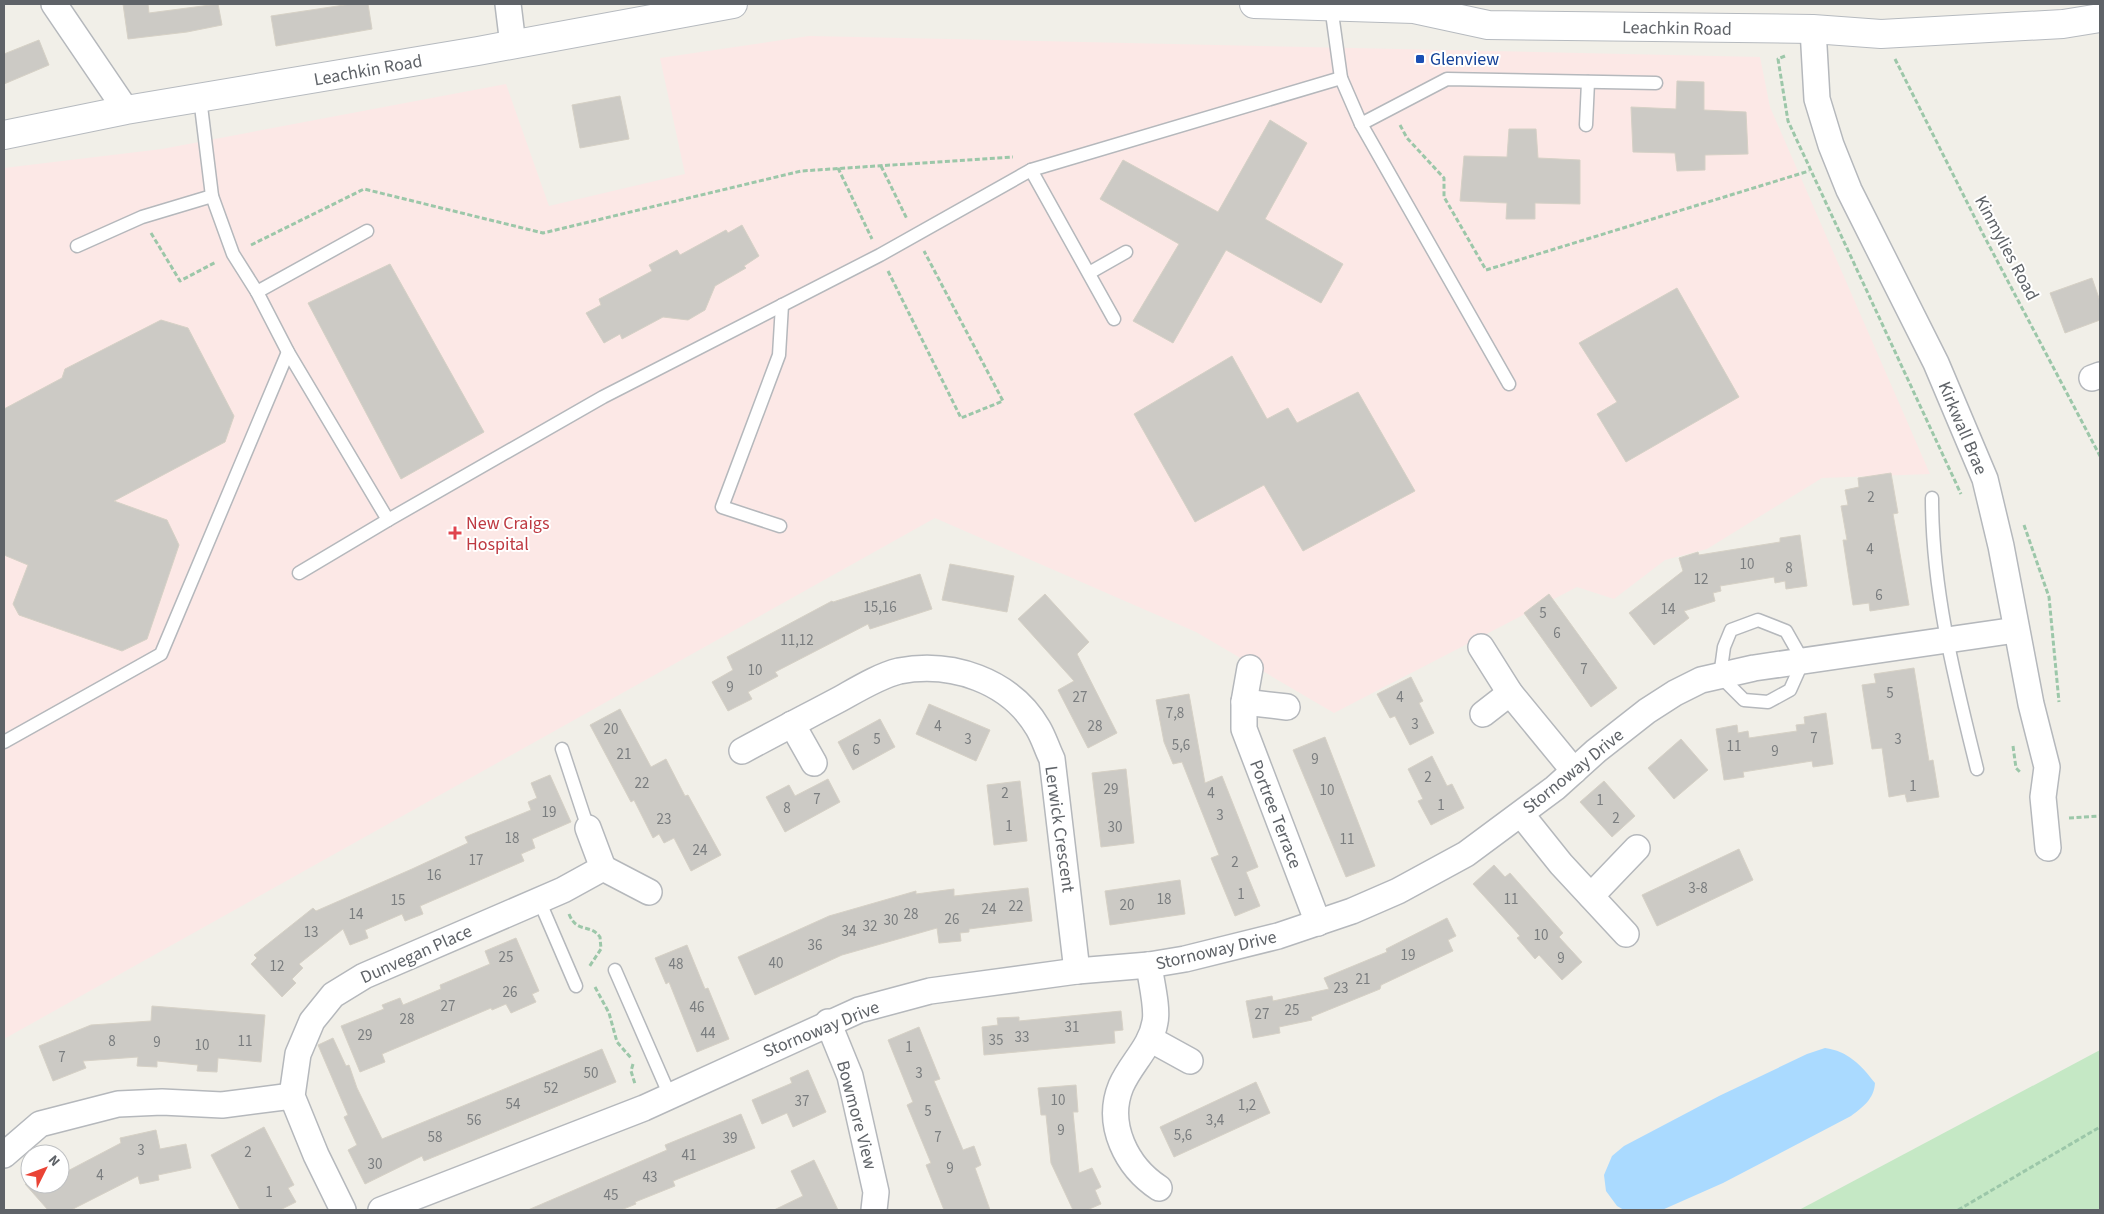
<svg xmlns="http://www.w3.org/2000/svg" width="2104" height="1214" viewBox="0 0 2104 1214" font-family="'Source Sans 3',sans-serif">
  <rect width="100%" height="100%" fill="#f1efe8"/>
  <path fill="#fce8e6" d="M809 36 1760 57 1770 107 1930 474 1822 478 1707 549 1665 560 1614 599 1577 587 1334 713 1196 632 935 518 4 1039V168L162 149 506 84 549 206 685 174 660 58Z"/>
  <path fill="#c5e8c5" d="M2100 1050V1210H1799Z"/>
  <path fill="#aadaff" d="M1825 1048C1848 1051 1861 1065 1875 1083 1874 1099 1863 1107 1851 1116L1723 1183 1662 1210H1624L1617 1206 1606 1191 1604 1175 1612 1156 1624 1146 1719 1096 1807 1054Z"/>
  <g fill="#cccac5" stroke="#d6d1c6">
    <path d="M123 4H148L149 13 218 4 222 25 187 32 128 39Z"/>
    <path d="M351 4H368L372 29 276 46 271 16Z"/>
    <path d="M39 40 49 65 4 84V54Z"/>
    <path d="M1677 81 1704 82V110L1746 112 1748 154 1705 155V170L1677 171 1675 153 1633 152 1631 107 1676 109Z"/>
    <path d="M620 96 629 139 580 148 572 105Z"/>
    <path d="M1270 120 1307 143 1265 219 1343 264 1321 303 1226 250 1173 343 1133 321 1179 244 1100 199 1123 160 1218 212Z"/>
    <path d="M1509 129H1536L1538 158 1580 160V204L1535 203V219H1506L1507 203 1460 201 1464 156 1507 157Z"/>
    <path d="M742 225 759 256 744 266 746 268 715 286 705 310 688 320 663 317 622 339 620 334 604 343 586 313 601 305 599 299 652 271 649 265 677 250 680 255 726 230 728 233Z"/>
    <path d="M390 264 484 432 401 479 308 303Z"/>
    <path d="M2092 278 2100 301V320L2065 333 2050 293Z"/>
    <path d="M1677 288 1739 397 1626 462 1597 414 1617 402 1579 343Z"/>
    <path d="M161 320 188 328 234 416 225 442 114 501 167 520 179 545 147 639 122 651 19 615 13 604 28 565 4 555V409L62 378 65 369Z"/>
    <path d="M1232 356 1267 419 1288 408 1297 423 1358 392 1415 491 1303 551 1264 485 1195 522 1134 414Z"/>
    <path d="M1891 473 1898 513 1893 514 1909 605 1870 611 1869 603 1853 605 1843 540H1847L1841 506 1848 505 1845 490 1859 487 1858 478Z"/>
    <path d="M1800 535 1807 586 1786 589 1785 581 1775 583 1774 577 1720 586 1721 591 1713 593 1715 601 1684 611 1689 618 1654 645 1629 613 1683 571 1679 558 1698 552 1699 555 1780 542V538Z"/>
    <path d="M950 564 1014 576 1007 612 942 600Z"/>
    <path d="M920 574 932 609 870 629 868 624 775 672 778 676 748 692 752 699 728 711 712 682 733 670 727 657 832 601 833 602Z"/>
    <path d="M1045 594 1089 642 1077 654 1117 733 1088 748 1058 690 1074 681 1018 619Z"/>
    <path d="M1549 594 1617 688 1591 707 1524 613Z"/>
    <path d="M1914 668 1929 761 1933 760 1939 797 1907 802 1905 794 1889 797 1882 748 1872 749 1862 685 1876 683 1874 674Z"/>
    <path d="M1411 677 1423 701 1419 703 1434 733 1410 745 1395 716 1390 718 1377 694Z"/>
    <path d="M1189 694 1205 783 1222 776 1258 867 1246 872 1260 906 1235 916 1211 858 1219 855 1182 762 1173 764 1164 742 1156 700Z"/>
    <path d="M929 704 990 730 976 761 916 734Z"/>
    <path d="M620 709 651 767 666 759 685 796 688 795 721 855 691 871 674 838 664 843 659 834 653 838 634 800 631 802 590 725Z"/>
    <path d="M1826 713 1833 764 1813 767 1812 761 1743 772 1744 777 1724 780 1716 729 1737 725 1738 733 1748 731 1749 738 1797 731 1796 725 1805 724 1804 717Z"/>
    <path d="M880 719 895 747 853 770 838 742Z"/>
    <path d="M1325 737 1375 866 1346 877 1293 750Z"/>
    <path d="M1681 739 1708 770 1674 799 1648 768Z"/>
    <path d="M1432 756 1447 786 1452 784 1464 808 1431 825 1418 801 1423 799 1408 769Z"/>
    <path d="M1126 769 1134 843 1101 847 1092 773Z"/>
    <path d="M550 775 571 822 532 839 535 848 521 854 524 861 420 906 423 914 405 921 402 914 365 930 368 938 350 945 343 929 299 964 303 968 292 979 296 983 282 997 251 964 257 958 254 955 313 908 316 911 412 869 468 843 465 837 531 810 528 802 537 798 531 783Z"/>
    <path d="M828 779 840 802 785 832 766 797 789 785 795 796Z"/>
    <path d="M1020 781 1027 841 994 845 987 785Z"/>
    <path d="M1604 781 1635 816 1612 837 1580 802Z"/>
    <path d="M1739 849 1753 880 1657 926 1642 895Z"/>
    <path d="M1494 865 1505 877 1510 873 1563 933 1559 937 1582 962 1562 980 1539 955 1535 959 1517 938 1520 936 1473 884Z"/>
    <path d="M1180 880 1185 914 1110 925 1105 891Z"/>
    <path d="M1028 888 1032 921 969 929V932L960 933 961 941 939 943 937 928 842 955 755 995 738 957 829 916 916 891V894L954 889V896Z"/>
    <path d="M1447 918 1456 936 1448 940 1453 951 1381 985 1380 989 1311 1017 1312 1020 1279 1027 1280 1033 1253 1038 1246 1001 1272 996 1273 1001 1329 989 1324 978 1387 952 1386 949Z"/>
    <path d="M516 938 539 991 532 994 536 1002 511 1013 506 1004 492 1010 491 1008 382 1054 385 1062 360 1072 341 1026 384 1009 382 1005 400 998 403 1005 441 989 440 985 490 964 485 951Z"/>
    <path d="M687 945 705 989 708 988 729 1039 697 1052 669 982 666 984 655 958Z"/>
    <path d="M152 1006 265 1015 261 1062 218 1058 217 1072 197 1071 198 1065 157 1061V1067L137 1066 138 1057 83 1061 86 1068 53 1081 39 1046 91 1025 151 1021Z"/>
    <path d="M1121 1011 1123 1030 1114 1031 1115 1043 984 1055 982 1027 998 1025 997 1018 1019 1017V1021Z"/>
    <path d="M919 1027 940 1079 934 1081 963 1150 974 1146 981 1165 975 1168 990 1210H944L926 1165 931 1163 907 1105 913 1102 888 1040Z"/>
    <path d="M333 1038 346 1066 349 1065 357 1088 382 1139 602 1049 616 1082 424 1161 422 1156 365 1184 348 1150 357 1145 344 1117 348 1115 318 1045Z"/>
    <path d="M808 1070 826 1112 793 1127 787 1113 762 1124 752 1100 792 1083 790 1078Z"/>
    <path d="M1256 1082 1270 1113 1174 1157 1160 1127Z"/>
    <path d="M1076 1085 1078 1112H1073L1079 1173 1092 1168 1101 1187 1095 1190 1101 1204 1087 1210H1073L1051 1163 1046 1115H1041L1038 1088Z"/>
    <path d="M741 1114 755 1148 673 1181 675 1186 635 1202 636 1204 621 1210H528L667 1150 665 1145Z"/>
    <path d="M264 1127 294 1185 288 1188 296 1202 280 1210H240L211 1155Z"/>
    <path d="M156 1130 160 1149 186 1144 191 1168 158 1175 159 1180 140 1184 138 1176 71 1210H48L25 1184H60V1175L121 1143 120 1138Z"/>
    <path d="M814 1160 838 1210H774L803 1196 791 1171Z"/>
  </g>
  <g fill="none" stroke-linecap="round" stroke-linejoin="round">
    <g stroke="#b5b8bc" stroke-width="15">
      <g id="lane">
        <path d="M1331 6 1341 78 1361 124 1509 384"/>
        <path d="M200 98 212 196 233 254 257 292 288 352 388 520 603 397 880 255 1031 170 1341 78"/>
        <path d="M1361 124 1447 79 1656 83"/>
        <path d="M1586 125 1588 82"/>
        <path d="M1031 170 1114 319"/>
        <path d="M77 246 142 217 212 196"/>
        <path d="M1089 273 1126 252"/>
        <path d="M257 292 367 231"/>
        <path d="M1932 498C1932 591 1955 680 1977 769"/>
        <path d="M780 526 722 507 779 355 782 305"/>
        <path d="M299 573 388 520"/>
        <path d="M1758 620 1786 631 1803 661 1790 690 1768 702 1744 700 1720 676 1724 647 1731 630Z"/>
        <path d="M4 742 161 654 288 352"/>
        <path d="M562 749 588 828"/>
        <path d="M539 900 576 986"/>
        <path d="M615 970 670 1096"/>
      </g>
    </g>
    <g stroke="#b5b8bc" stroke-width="28">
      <g id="street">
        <path d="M54 4 126 110"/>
        <path d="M508 4 513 45"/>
        <path d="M1813 29 1817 99 1831 145 1849 190 1936 363 1985 479 2001 546 2031 704 2047 767 2043 797 2048 848"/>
        <path d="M2092 378 2100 375"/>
        <path d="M1481 647 1510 693 1574 771"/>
        <path d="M1250 668 1244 702V729L1318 923"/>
        <path d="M1244 702 1287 707"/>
        <path d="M1483 714 1510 693"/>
        <path d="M792 724 814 763"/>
        <path d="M742 751C775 733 808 716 840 699 858 689 879 676 899 671 951 661 1010 680 1038 728 1044 738 1047 749 1052 759L1077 971"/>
        <path d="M1521 814 1561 864 1626 934"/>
        <path d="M603 868 649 892"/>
        <path d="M1591 896 1637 848"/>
        <path d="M1149 965C1151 981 1158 1008 1155 1022 1151 1047 1131 1063 1121 1086 1105 1125 1127 1167 1159 1188"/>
        <path d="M828 1022 850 1076 876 1192 874 1210"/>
        <path d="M1150 1039 1190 1061"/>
        <path d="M4 1155 40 1124 118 1104 162 1102 222 1105 292 1096"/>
        <path d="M343 1210 316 1155 292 1096 298 1054 312 1021 333 995 364 976 563 890 603 868 588 828"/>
        <path d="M381 1210 644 1108 859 1010 930 991 1077 971 1149 965 1185 959 1278 936 1352 911 1398 891 1466 854 1555 788 1596 751 1647 711 1675 693 1701 680 1754 668 2016 630"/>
      </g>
    </g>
    <g stroke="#b6babf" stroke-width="30">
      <g id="secondary">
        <path d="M1254 4 1414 9 1488 25 1813 29 1881 34 2063 24 2100 18"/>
        <path d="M4 135 126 110 478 51 733 4"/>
      </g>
    </g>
    <g stroke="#9cc7a9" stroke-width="3" stroke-dasharray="5 2.5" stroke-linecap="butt">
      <path d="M1785 56 1778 59 1788 121 1961 494"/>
      <path d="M1895 59 1983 234 2100 456"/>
      <path d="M1400 125 1407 138 1444 178V197L1486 270 1809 171"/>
      <path d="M881 166 907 219"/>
      <path d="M838 168 872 239"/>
      <path d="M151 233 180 281 216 262"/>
      <path d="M251 245 364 189 543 233 801 171 1013 157"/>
      <path d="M888 271 961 418 1003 401 924 251"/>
      <path d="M2024 525 2049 597 2059 702"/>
      <path d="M2013 746 2016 768 2021 773"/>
      <path d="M2069 818 2100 816"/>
      <path d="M569 914C577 934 590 923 600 937L601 949 589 967"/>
      <path d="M595 987 609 1013 617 1042 631 1058"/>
      <path d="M633 1064 631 1071 635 1084"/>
      <path d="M1958 1210 2100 1127"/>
    </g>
    <use href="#lane" stroke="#fff" stroke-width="12"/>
    <use href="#street" stroke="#fff" stroke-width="25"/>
    <use href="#secondary" stroke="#fff" stroke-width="28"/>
  </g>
  <rect fill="#1a4fb4" stroke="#fff" stroke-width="2" x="1415" y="54" width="10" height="10" rx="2.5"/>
  <path fill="#e0444e" stroke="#fff" stroke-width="2" d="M452.5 525.5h5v5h5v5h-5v5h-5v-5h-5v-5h5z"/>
  <g text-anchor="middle" stroke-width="4" stroke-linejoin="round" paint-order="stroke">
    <g font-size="15" fill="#7a7d7f">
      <text x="1871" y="502">2</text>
      <text x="1870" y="554">4</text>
      <text x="1747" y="569">10</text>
      <text x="1789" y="573">8</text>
      <text x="1701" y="584">12</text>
      <text x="1879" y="600">6</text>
      <text x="880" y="612">15,16</text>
      <text x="1668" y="614">14</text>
      <text x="1543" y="618">5</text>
      <text x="1557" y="638">6</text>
      <text x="797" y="645">11,12</text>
      <text x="1584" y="674">7</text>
      <text x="755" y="675">10</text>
      <text x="730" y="692">9</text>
      <text x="1890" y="698">5</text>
      <text x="1080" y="702">27</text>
      <text x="1400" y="702">4</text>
      <text x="1175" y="718">7,8</text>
      <text x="1415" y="729">3</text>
      <text x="938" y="731">4</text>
      <text x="1095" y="731">28</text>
      <text x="611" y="734">20</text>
      <text x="1814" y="743">7</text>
      <text x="877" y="744">5</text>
      <text x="968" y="744">3</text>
      <text x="1898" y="744">3</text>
      <text x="1181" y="750">5,6</text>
      <text x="1734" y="751">11</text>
      <text x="856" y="755">6</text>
      <text x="1775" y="756">9</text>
      <text x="624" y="759">21</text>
      <text x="1315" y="764">9</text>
      <text x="1428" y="782">2</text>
      <text x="642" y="788">22</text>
      <text x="1913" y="791">1</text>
      <text x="1111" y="794">29</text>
      <text x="1327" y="795">10</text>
      <text x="1005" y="798">2</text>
      <text x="1211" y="798">4</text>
      <text x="817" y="804">7</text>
      <text x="1600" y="805">1</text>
      <text x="1441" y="810">1</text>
      <text x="787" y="813">8</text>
      <text x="549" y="817">19</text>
      <text x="1220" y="820">3</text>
      <text x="1616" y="823">2</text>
      <text x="664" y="824">23</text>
      <text x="1009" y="831">1</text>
      <text x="1115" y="832">30</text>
      <text x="512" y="843">18</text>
      <text x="1347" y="844">11</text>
      <text x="700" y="855">24</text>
      <text x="476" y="865">17</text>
      <text x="1235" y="867">2</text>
      <text x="434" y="880">16</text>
      <text x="1698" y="893">3-8</text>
      <text x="1241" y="899">1</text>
      <text x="1164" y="904">18</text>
      <text x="1511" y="904">11</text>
      <text x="398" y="905">15</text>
      <text x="1127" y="910">20</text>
      <text x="1016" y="911">22</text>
      <text x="989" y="914">24</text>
      <text x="356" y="919">14</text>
      <text x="911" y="919">28</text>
      <text x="952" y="924">26</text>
      <text x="891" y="925">30</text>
      <text x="870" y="931">32</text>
      <text x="849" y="936">34</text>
      <text x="311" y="937">13</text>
      <text x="1541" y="940">10</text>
      <text x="815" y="950">36</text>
      <text x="1408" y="960">19</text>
      <text x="506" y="962">25</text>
      <text x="1561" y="963">9</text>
      <text x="776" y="968">40</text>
      <text x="676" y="969">48</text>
      <text x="277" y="971">12</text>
      <text x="1363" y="984">21</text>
      <text x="1341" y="993">23</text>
      <text x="510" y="997">26</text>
      <text x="448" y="1011">27</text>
      <text x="697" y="1012">46</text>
      <text x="1292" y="1015">25</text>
      <text x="1262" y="1019">27</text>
      <text x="407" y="1024">28</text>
      <text x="1072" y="1032">31</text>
      <text x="708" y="1038">44</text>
      <text x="365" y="1040">29</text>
      <text x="1022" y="1042">33</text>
      <text x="996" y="1045">35</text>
      <text x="112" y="1046">8</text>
      <text x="245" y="1046">11</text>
      <text x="157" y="1047">9</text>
      <text x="202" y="1050">10</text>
      <text x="909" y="1052">1</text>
      <text x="62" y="1062">7</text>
      <text x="591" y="1078">50</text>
      <text x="919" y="1078">3</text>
      <text x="551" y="1093">52</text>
      <text x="1058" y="1105">10</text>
      <text x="802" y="1106">37</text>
      <text x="513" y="1109">54</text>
      <text x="1247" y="1110">1,2</text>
      <text x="928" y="1116">5</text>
      <text x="474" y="1125">56</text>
      <text x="1215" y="1125">3,4</text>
      <text x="1061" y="1135">9</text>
      <text x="1183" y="1140">5,6</text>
      <text x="435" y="1142">58</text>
      <text x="938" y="1142">7</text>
      <text x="730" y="1143">39</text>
      <text x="141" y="1155">3</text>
      <text x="248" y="1157">2</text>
      <text x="689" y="1160">41</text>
      <text x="375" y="1169">30</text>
      <text x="950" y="1173">9</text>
      <text x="100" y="1180">4</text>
      <text x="650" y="1182">43</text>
      <text x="269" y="1197">1</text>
      <text x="611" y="1200">45</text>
    </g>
    <g font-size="18" fill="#5f6368" stroke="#fff">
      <text transform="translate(1677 28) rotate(1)" y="6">Leachkin Road</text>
      <text transform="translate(368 70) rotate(-10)" y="6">Leachkin Road</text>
      <text transform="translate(2007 248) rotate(62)" y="6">Kinmylies Road</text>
      <text transform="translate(1963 428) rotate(67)" y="6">Kirkwall Brae</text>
      <text transform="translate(1573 771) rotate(-39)" y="6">Stornoway Drive</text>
      <text transform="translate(1276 814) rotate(69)" y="6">Portree Terrace</text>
      <text transform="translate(1060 829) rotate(82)" y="6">Lerwick Crescent</text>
      <text transform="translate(1216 950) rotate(-13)" y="6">Stornoway Drive</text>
      <text transform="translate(416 954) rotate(-24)" y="6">Dunvegan Place</text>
      <text transform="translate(821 1029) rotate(-22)" y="6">Stornoway Drive</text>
      <text transform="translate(857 1115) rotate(75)" y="6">Bowmore View</text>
    </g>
    <g font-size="18" fill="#164399" stroke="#fff" text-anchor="start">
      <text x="1430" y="65">Glenview</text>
    </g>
    <g font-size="18" fill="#be3a42" stroke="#fff" text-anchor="start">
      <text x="466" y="529">New Craigs<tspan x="466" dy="21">Hospital</tspan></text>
    </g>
  </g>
  <rect width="2104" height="1214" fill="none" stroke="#5f6368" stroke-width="10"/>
  <g transform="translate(45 1169) rotate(48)"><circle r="24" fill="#ffffff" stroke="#bfc1c3"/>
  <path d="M0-4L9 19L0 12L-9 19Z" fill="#ea4335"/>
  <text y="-8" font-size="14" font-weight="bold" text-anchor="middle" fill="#5f6368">N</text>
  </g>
</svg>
